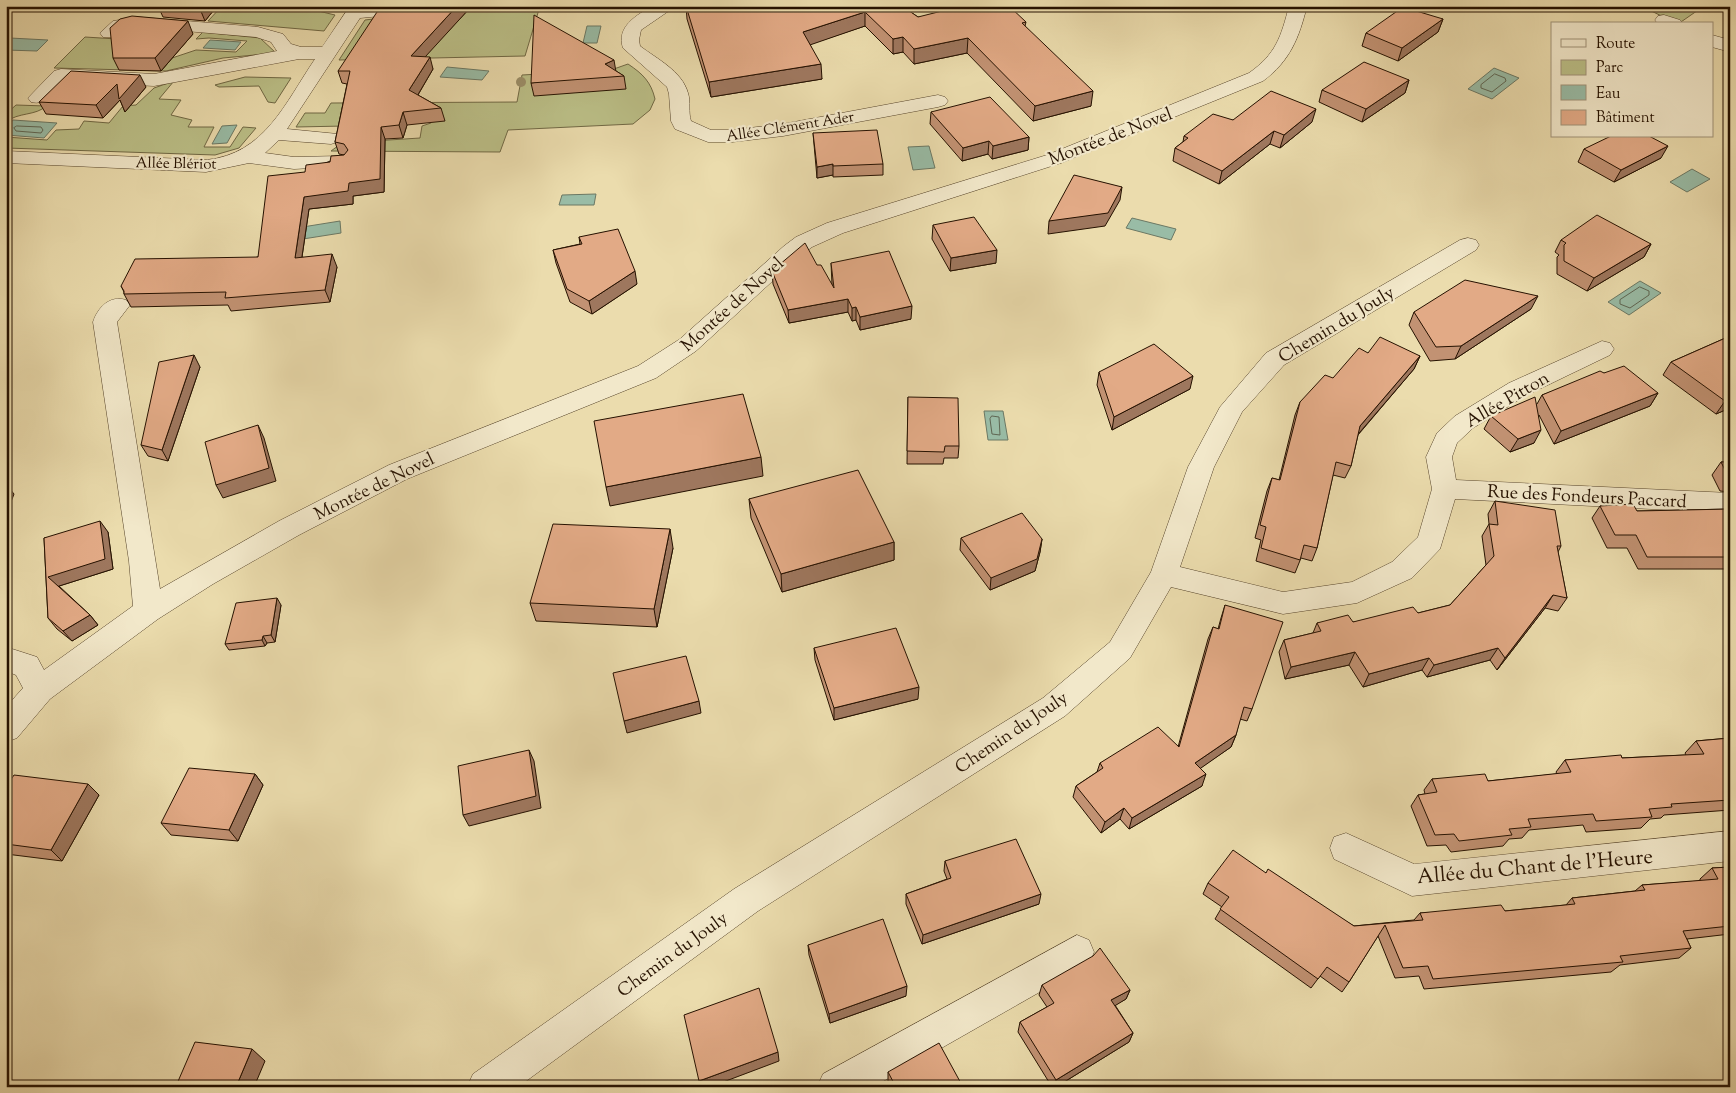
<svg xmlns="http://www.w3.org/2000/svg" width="1736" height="1093" viewBox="0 0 1736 1093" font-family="'Sorts Mill Goudy',serif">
  <rect width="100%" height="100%" fill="#ebdcad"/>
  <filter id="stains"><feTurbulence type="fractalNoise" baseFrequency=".004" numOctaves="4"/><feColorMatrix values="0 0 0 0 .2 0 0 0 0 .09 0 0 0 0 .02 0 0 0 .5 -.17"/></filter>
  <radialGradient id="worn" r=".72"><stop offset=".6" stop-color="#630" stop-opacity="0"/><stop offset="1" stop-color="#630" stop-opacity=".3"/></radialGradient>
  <g fill="#bbbf87" stroke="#706844">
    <path d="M222 6H314V10L335 15 324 31 208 21Z"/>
    <path d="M481 6H540L525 56 339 60 365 20Z"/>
    <path d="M1641 6H1704L1678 24Z"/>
    <path d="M203 32 260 38 276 53 223 58 166 71 54 68 85 37 117 39 172 58 196 50 236 52 247 41 209 38 196 39Z"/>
    <path d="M628 64C643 74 651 82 655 99L650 110 633 124 508 130 500 152 331 151 342 143 420 138 422 126 431 123 432 119 345 126 296 127 305 113H325L331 103 517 102 522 75 611 70Z"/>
    <path d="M245 77 291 78 275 103 268 102 259 86 219 87 215 85Z"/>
    <path d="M174 81 159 99 181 100 171 115 192 120 188 127H214L204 147H230L243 127 256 128 239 148 215 155 6 148V137L47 140 56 130 79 129 84 121 109 123 123 106 136 105 154 88Z"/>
    <path d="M16 105 46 106C36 116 18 112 6 122V114Z"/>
  </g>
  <g fill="#99bca6" stroke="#6b7864">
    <path d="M587 26H601L597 43H583Z"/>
    <path d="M10 38 48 40 37 51 6 50V41Z"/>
    <path d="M210 40 241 42 235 50 203 48Z"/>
    <path d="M447 67 489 71 482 80 440 77Z"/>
    <path d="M1494 68 1519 78 1492 99 1468 89Z"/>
    <path d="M13 120 57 123 44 138 6 135V128Z"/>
    <path d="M237 125 227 143 212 144 222 126Z"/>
    <path d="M929 146 935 168 913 170 908 147Z"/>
    <path d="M1692 169 1710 179 1687 192 1670 182Z"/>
    <path d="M596 194 594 205H559L562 195Z"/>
    <path d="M1132 218 1176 229 1171 240 1126 228Z"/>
    <path d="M340 221 341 233 284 242V230Z"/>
    <path d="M1640 281 1661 293 1629 315 1608 302Z"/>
    <path d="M984 411H1003L1008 440H988Z"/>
  </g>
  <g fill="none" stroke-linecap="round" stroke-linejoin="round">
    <g stroke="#5f6653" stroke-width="1">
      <path d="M1495 74 1505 78 1506 81 1492 92 1481 88V85Z"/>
      <path d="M17 126 41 127 43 130 41 133 16 131 14 128Z"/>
      <path d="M1640 287 1649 291V295L1630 308 1620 304V300Z"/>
      <path d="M992 416 999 417 1000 435 992 434 990 419Z"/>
    </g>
    <g stroke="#56442b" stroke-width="1">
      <g id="minor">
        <path d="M350 6H394L381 16 360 18 287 129 338 134 341 138 338 142 331 144 279 140 265 153 294 157 341 156 348 158 351 162 348 166 294 169 249 163 206 172 6 163V151L206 160C265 154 285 103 315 59H299L154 86 66 81C56 91 47 106 31 102L28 98 54 71 61 69 154 74 277 51 271 42 256 37 138 27 125 30 115 37H103L100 33 113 21 138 17 258 27 283 34 291 44 301 47H322Z"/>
        <path d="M653 6H676L641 30 639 40 640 46C657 59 682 71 688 93 691 102 688 112 691 121L711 130H732L783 124 938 95 945 97 948 101 945 105 938 107 783 136 732 142H708L675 129 671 121 669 94 667 87 623 48C616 27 636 15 653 6Z"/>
        <path d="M1289 6H1307C1299 38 1290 61 1263 81L1061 163 843 233 812 247 800 256 696 351 656 378 407 479 299 535 213 584 158 619 50 699 17 738 6 742V707L23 688 16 675 6 671V647L37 657 44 670 133 606 129 561 93 322C98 307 110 295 126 300L130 305 117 322 160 589 279 521 389 465 638 366 680 339 784 246 796 237 827 223 1047 155 1249 73C1276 54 1281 37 1289 6Z"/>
        <path d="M1664 15 1680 20 1683 24H1658L1655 20 1658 16Z"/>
        <path d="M1712 35 1730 40V52L1712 47Z"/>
        <path d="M1468 238 1476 240 1479 245 1476 250 1284 365 1242 412 1214 467 1180 567 1283 592 1352 582 1392 562 1418 537 1432 489 1426 457 1437 433 1455 416 1509 383 1602 341 1610 343 1614 349 1610 355 1527 395 1473 428 1457 443 1452 457 1456 480 1730 493V513L1455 499 1440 549 1412 578 1357 603 1283 614 1171 587 1130 658 1065 716 758 911 518 1087H467L473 1074 734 889 1043 698 1110 642 1151 572 1188 467 1220 407 1266 353 1460 240Z"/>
        <path d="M1730 831V861L1412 896 1334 859 1330 848 1334 837 1346 833 1414 864Z"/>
        <path d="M1077 935 1089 940 1094 952 1089 964 873 1087H817L823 1074Z"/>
      </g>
    </g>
    <use href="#minor" fill="#f2e8ca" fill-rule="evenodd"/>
  </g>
  <circle fill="#9b8e68" cx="521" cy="82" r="5"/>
  <g fill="#c29273" stroke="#251100">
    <path d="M158 6H217L205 21 163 17Z"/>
    <path d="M686 6H902L918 17 1026 22 1025 26 1091 106 1033 121 967 53 914 64 903 52 893 54 865 26 810 44 822 79 711 97 687 19Z"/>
    <path d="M469 9 425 56 433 69 418 95 441 108 445 121 407 125 403 138 385 139 384 192 353 196V204L309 209 302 257 337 267 330 302 231 311 228 305 131 307 124 294V292L121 286 258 257 305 172 344 155 339 154 335 142 347 84 342 83 338 71Z"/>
    <path d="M1443 19 1438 32 1398 61 1362 46 1366 33Z"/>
    <path d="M193 34 161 71 119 70 113 58Z"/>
    <path d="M616 71 624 76 626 89 534 96 531 83Z"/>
    <path d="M1409 80 1405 93 1362 122 1319 102 1322 90Z"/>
    <path d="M146 87 125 112 120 100 103 118 46 114 39 102Z"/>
    <path d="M931 112 1029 137 1028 150 992 159 988 154 962 161 930 124Z"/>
    <path d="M1233 120 1312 122 1280 148 1270 144 1219 184 1173 161 1175 148 1183 142 1184 136Z"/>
    <path d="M813 133 883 164V175L833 177V175L817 178Z"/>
    <path d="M1584 149 1661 158 1614 182 1578 162Z"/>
    <path d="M933 225 996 263 950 271 932 239Z"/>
    <path d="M579 237 637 284 592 314 570 302 556 263 553 250 580 244Z"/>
    <path d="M1561 240 1651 244 1644 257 1587 291 1557 274V257L1559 255 1555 252Z"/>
    <path d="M831 263 911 319 860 330 856 320 852 321 848 312 789 323 773 284 772 271 817 265 832 285Z"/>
    <path d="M1531 309 1455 359 1430 361 1409 325 1414 312Z"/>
    <path d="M1730 336V408L1716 414 1663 375 1671 362Z"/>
    <path d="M1368 353 1420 356 1414 369 1358 435 1351 466 1345 478 1333 475 1317 548 1312 561 1301 558 1295 573 1256 561 1261 540 1255 538 1267 491 1272 478 1279 480 1295 415 1300 402Z"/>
    <path d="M200 367 168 461 148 456 141 445Z"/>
    <path d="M1099 372 1190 389 1112 430 1097 385Z"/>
    <path d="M1604 373 1658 393 1650 406 1554 444 1539 415 1534 443 1510 452 1484 429 1491 416 1537 404 1542 395Z"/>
    <path d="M908 397 959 446 958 458H944L943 464H907Z"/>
    <path d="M1721 462H1730V492L1720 491 1712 475Z"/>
    <path d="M749 499 894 542V560L782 592 751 518Z"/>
    <path d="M1495 501 1561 546 1558 552 1567 598 1558 611 1545 608 1497 670 1490 660 1427 677 1422 670 1363 687 1349 665 1285 679 1279 652 1284 640 1313 633 1317 623 1353 622 1418 613 1450 605 1486 565 1482 536 1489 524 1488 514Z"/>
    <path d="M1600 506 1637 511 1730 509V569H1638L1627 548H1607L1592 518Z"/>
    <path d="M108 532 113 569 59 586 90 615 98 625 72 641 57 629 48 618 44 538Z"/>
    <path d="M961 538 1042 539 1040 552 1035 571 990 590 960 550Z"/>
    <path d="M673 548 657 627 536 621 530 603Z"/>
    <path d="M281 605 275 642 267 643 265 646 229 650 225 644Z"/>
    <path d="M1225 605 1252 709 1247 721 1240 719 1236 735 1231 747 1200 768 1202 786 1129 829 1120 819 1101 833 1073 797 1076 786 1097 772 1100 763 1178 747 1208 639 1213 627 1218 629 1221 618Z"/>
    <path d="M814 648 918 699 834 720 815 660Z"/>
    <path d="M1730 738V810L1664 815 1661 818 1650 819 1641 828 1586 832 1583 825 1529 830 1522 838 1509 839 1503 846 1451 852 1446 845 1427 846 1411 806 1418 795 1425 794 1424 790 1432 779 1488 781 1557 774 1556 772 1565 760 1622 758 1686 755 1685 753 1696 741Z"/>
    <path d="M255 774 263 785 238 841 171 835 161 823Z"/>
    <path d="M6 787 99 795 62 861 6 854Z"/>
    <path d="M945 861 1039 904 922 944 906 904V894L947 879 944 871Z"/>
    <path d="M1730 867V934L1687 939 1691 948 1679 958 1620 965 1611 972 1424 989 1419 976 1395 978 1378 936 1349 982 1342 992 1320 976 1311 988 1215 919 1222 907 1203 894 1208 883 1266 873 1354 926 1414 920 1420 913 1505 911 1566 905 1572 898 1635 891 1642 885 1700 881V879L1712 868Z"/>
    <path d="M808 945 906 996 830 1023 809 955Z"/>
    <path d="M1042 985 1130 990 1126 999 1115 1005 1133 1033 1129 1042 1056 1087H1052L1018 1032 1020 1022 1047 1007 1039 995Z"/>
    <path d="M888 1072 963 1087H891L888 1081Z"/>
  </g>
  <g fill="#9e775e" stroke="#251100">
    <path d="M202 6H217L205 21 200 9Z"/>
    <path d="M457 6H468L469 9 415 68 411 56Z"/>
    <path d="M865 12V26L804 47 803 32Z"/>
    <path d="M1443 19 1438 32 1398 61 1402 48Z"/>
    <path d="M188 21 193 34 161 71 155 58Z"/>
    <path d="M903 37V52L893 54V39Z"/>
    <path d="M968 38 967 53 914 64V49Z"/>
    <path d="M430 57 433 69 413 103 409 90Z"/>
    <path d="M614 60 616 72 605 64Z"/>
    <path d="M821 64 822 79 711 97 709 82Z"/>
    <path d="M140 75 146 87 125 112 120 100 103 118 96 105 117 84Z"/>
    <path d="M1409 80 1405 93 1362 122 1366 109Z"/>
    <path d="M1093 91 1091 106 1033 121 1035 106Z"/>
    <path d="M1316 109 1312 122 1280 148 1284 135Z"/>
    <path d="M403 112 407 125 403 138 399 125Z"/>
    <path d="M381 127 385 139 384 192 353 196V204L309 209 300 270 295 258 304 197Z"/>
    <path d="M1274 131 1270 144 1219 184 1222 171Z"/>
    <path d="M1029 137 1028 150 992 159 993 146Z"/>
    <path d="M989 141 988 154 962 161 963 148Z"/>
    <path d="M1668 146 1661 158 1614 182 1621 170Z"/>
    <path d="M833 164V175L817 178V167Z"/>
    <path d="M1122 187 1120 200 1105 226 1048 234 1049 221Z"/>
    <path d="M1651 244 1644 257 1587 291 1594 278Z"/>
    <path d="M997 250 996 263 950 271 951 258Z"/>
    <path d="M332 254 337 267 330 302 325 290Z"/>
    <path d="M635 271 637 284 592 314 589 301Z"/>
    <path d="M1538 296 1531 309 1455 359 1461 346Z"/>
    <path d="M848 299V312L789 323 788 310Z"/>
    <path d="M912 306 911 319 860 330V317Z"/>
    <path d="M856 307V320L852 321V308Z"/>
    <path d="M194 355 200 367 168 461 162 450Z"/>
    <path d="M1420 356 1414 369 1354 439 1360 426Z"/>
    <path d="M1193 376 1190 389 1112 430 1114 417Z"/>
    <path d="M1658 393 1650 406 1554 444 1561 431Z"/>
    <path d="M1730 399V408L1716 414 1725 401Z"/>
    <path d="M258 425 264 438 276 481 223 498 216 485Z"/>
    <path d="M1541 430 1534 443 1510 452 1518 439Z"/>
    <path d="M761 457 763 476 610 506 606 487Z"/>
    <path d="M6 459 9 463 6 472Z"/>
    <path d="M6 484 14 494 6 515Z"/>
    <path d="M100 521 108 532 113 569 56 587 48 577Z"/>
    <path d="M670 529 673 548 657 627 654 609Z"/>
    <path d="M1042 539 1040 552 1035 571 990 590 991 578Z"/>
    <path d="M894 542V560L782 592 781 574Z"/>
    <path d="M1553 595 1545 608 1497 670 1505 658Z"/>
    <path d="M277 598 281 605 275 642 271 635Z"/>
    <path d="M90 615 98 625 72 641 63 631Z"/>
    <path d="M263 636 267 643 265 646 262 640Z"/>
    <path d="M1498 648 1490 660 1427 677 1434 665Z"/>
    <path d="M1355 652 1349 665 1285 679 1291 667Z"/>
    <path d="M1429 658 1422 670 1363 687 1369 674Z"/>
    <path d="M919 687 918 699 834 720V708Z"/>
    <path d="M699 701 701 713 627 733 624 721Z"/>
    <path d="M1236 735 1231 747 1191 775 1195 763Z"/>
    <path d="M529 750 534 761 541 808 469 826 463 815Z"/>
    <path d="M255 774 263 785 238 841 229 830Z"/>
    <path d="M1206 774 1202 786 1129 829 1132 818Z"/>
    <path d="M88 784 99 795 62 861 51 850Z"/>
    <path d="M1124 808 1120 819 1101 833 1105 822Z"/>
    <path d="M1041 894 1039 904 922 944 923 935Z"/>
    <path d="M907 986 906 996 830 1023 829 1014Z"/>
    <path d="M1130 990 1126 999 1108 1010 1111 1000Z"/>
    <path d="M1133 1033 1129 1042 1056 1087H1054L1056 1080Z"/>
    <path d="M252 1049 265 1061 254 1087H236Z"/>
    <path d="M778 1052 779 1061 710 1087H701L699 1081Z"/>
  </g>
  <g fill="#e2aa86" stroke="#251100">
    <path d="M170 6H202L200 9Z"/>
    <path d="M384 6H457L411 56 430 57 409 90 441 108 403 112 399 125 381 127 380 179 349 183 348 191 304 197 295 258 332 254 325 290 225 298 226 292 124 294V291L121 286 135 259 258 257 268 176 305 172 306 165 330 162 331 156 344 155 348 150 344 144 335 142 350 71H338L377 12Z"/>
    <path d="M686 6H902L918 17 962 6H1009L1026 22 1022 23 1093 91 1035 106 968 38 914 49 903 37 893 39 865 12 803 32 821 64 709 82Z"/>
    <path d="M1403 7 1443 19 1402 48 1366 33Z"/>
    <path d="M534 15 614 60 605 64 624 76 531 83Z"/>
    <path d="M132 16 188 21 155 58H113L110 28 120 19Z"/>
    <path d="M1364 62 1409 80 1366 109 1322 90Z"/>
    <path d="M71 71 140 75 119 99 117 84 96 105 39 102Z"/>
    <path d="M1271 91 1316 109 1284 135 1274 131 1222 171 1175 148 1188 138 1184 136 1213 114 1233 120Z"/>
    <path d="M990 97 1029 137 993 146 989 141 963 148 931 112Z"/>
    <path d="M877 130 883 164 833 166V164L817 167 813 133Z"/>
    <path d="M1611 136H1649L1668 146 1621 170 1584 149Z"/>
    <path d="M1074 175 1122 187 1108 213 1049 221Z"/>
    <path d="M1597 215 1651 244 1594 278 1564 261V245L1566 243 1561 240Z"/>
    <path d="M974 217 997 250 951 258 933 225Z"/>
    <path d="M618 229 635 271 589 301 567 289 553 250 582 244 579 237Z"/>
    <path d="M805 243 817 265H821L834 288 831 263 889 251 912 306 860 317 856 307 852 308 848 299 788 310 772 271Z"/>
    <path d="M1465 280 1538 296 1461 346 1436 347 1414 312Z"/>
    <path d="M1730 336V399L1725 401 1671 362Z"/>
    <path d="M1380 337 1420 356 1360 426 1351 466 1336 462 1317 548 1304 545 1300 560 1261 548 1266 527 1260 525 1272 478 1280 480 1300 402 1325 375 1333 378 1359 348 1368 353Z"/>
    <path d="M1154 344 1193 376 1114 417 1099 372Z"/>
    <path d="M194 355 162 450 141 445 159 362Z"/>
    <path d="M1624 366 1658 393 1561 431 1542 395 1600 371 1604 373Z"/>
    <path d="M743 394 761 457 606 487 594 421Z"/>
    <path d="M908 397 958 398 959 446H945L944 452 907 451Z"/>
    <path d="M1535 397 1541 430 1518 439 1491 416Z"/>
    <path d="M258 425 269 468 216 485 205 442Z"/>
    <path d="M1721 462H1730V478H1729Z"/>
    <path d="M858 470 894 542 781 574 749 499Z"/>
    <path d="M1495 501 1555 510 1561 546H1557L1567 598 1553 595 1505 658 1498 648 1434 665 1429 658 1369 674 1355 652 1291 667 1284 640 1321 631 1317 623 1348 615 1353 622 1413 607 1418 613 1450 605 1494 556 1489 524 1498 525Z"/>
    <path d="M1633 504 1637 511 1730 509V557H1647L1636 535H1615L1600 506Z"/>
    <path d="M1022 513 1042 539 1037 559 991 578 961 538Z"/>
    <path d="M100 521 105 559 48 577 90 615 63 631 48 618 44 538Z"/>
    <path d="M553 524 670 529 654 609 530 603Z"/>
    <path d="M277 598 271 635 263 636 262 640 225 644 236 603Z"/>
    <path d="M1225 605 1283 622 1252 709 1244 707 1236 735 1195 763 1206 774 1132 818 1124 808 1105 822 1076 786 1103 768 1100 763 1158 727 1179 747 1213 627 1219 629Z"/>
    <path d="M896 628 919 687 834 708 814 648Z"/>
    <path d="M686 656 699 701 624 721 613 673Z"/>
    <path d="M1730 738V800L1671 804 1672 807 1649 809 1652 817 1596 821 1593 814 1528 819 1531 827 1509 829 1512 835 1459 841 1454 834 1435 835 1418 795 1437 792 1432 779 1485 774 1488 781 1571 772 1565 760 1621 755 1622 758 1704 754 1696 741Z"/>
    <path d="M529 750 536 796 463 815 458 766Z"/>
    <path d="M189 768 255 774 229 830 161 823Z"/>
    <path d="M14 775 88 784 51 850 6 844V787Z"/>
    <path d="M1016 839 1041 894 923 935 906 894 951 878 945 861Z"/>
    <path d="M1233 850 1266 873 1268 869 1354 926 1423 920 1420 913 1501 905 1505 911 1575 904 1572 898 1645 890 1642 885 1718 879 1712 868 1730 867V926L1683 931 1691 948 1620 956 1623 962 1433 979 1428 966 1403 968 1385 925 1349 982 1327 967 1318 979 1220 909 1229 897 1208 883Z"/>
    <path d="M883 919 907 986 829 1014 808 945Z"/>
    <path d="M1100 948 1130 990 1111 1000 1133 1033 1056 1080 1020 1022 1054 1003 1042 985 1093 956Z"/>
    <path d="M759 988 778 1052 699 1081 684 1015Z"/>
    <path d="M195 1042 252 1049 236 1087H132L134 1083 176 1086Z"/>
    <path d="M939 1043 963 1087H896L888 1072Z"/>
  </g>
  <g text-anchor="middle" stroke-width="4.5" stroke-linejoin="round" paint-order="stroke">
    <g font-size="15" fill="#251100" stroke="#f2e8ca">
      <text transform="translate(790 126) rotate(-9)" y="5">Allée Clément Ader</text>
      <text transform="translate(176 163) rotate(1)" y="5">Allée Blériot</text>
    </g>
    <g font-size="18" fill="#251100" stroke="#f2e8ca">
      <text transform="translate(1110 136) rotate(-21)" y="6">Montée de Novel</text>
      <text transform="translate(732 304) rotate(-42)" y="6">Montée de Novel</text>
      <text transform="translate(1336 324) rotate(-31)" y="6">Chemin du Jouly</text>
      <text transform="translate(1507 399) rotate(-30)" y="6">Allée Pitton</text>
      <text transform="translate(374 486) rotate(-26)" y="6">Montée de Novel</text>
      <text transform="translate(1587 496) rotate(3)" y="6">Rue des Fondeurs Paccard</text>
      <text transform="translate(1011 732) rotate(-34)" y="6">Chemin du Jouly</text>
      <text transform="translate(672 954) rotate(-36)" y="6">Chemin du Jouly</text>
    </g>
    <g font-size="21" fill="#251100" stroke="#f2e8ca">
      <text transform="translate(1535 866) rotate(-5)" y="7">Allée du Chant de l'Heure</text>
    </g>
  </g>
  <rect width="1736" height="1093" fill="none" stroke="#ebdcad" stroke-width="25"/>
  <rect x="8" y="8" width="1721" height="1078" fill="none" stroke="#251100" stroke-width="2.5"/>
  <rect x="12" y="12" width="1711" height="1068" fill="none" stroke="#251100"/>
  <rect x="1551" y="22" width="162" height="115" fill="#f2e8ca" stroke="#a09279"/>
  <rect x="1561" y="39" width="25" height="8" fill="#f2e8ca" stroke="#a09279"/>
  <text x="1596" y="48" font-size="15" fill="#251100">Route</text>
  <rect x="1561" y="60" width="25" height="15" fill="#bbbf87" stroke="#a09279"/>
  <text x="1596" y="72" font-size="15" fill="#251100">Parc</text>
  <rect x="1561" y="85" width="25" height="15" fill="#99bca6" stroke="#a09279"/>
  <text x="1596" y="98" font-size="15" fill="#251100">Eau</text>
  <rect x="1561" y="110" width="25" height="15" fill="#e2aa86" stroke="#a09279"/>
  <text x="1596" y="122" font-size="15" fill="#251100">Bâtiment</text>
  <rect width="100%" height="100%" filter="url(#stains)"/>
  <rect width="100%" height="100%" fill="url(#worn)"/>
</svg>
